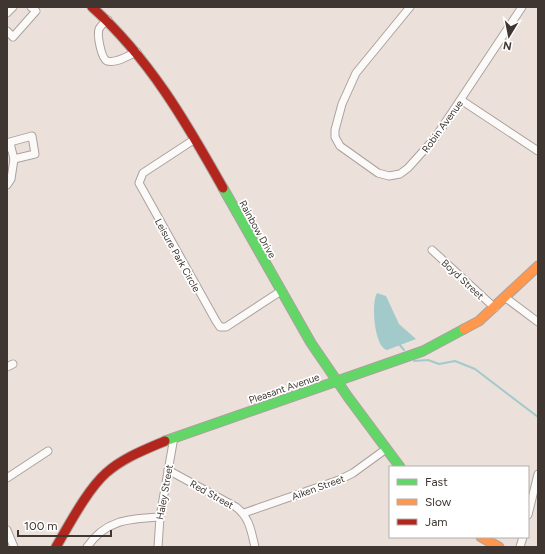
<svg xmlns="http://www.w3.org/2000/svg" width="545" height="554" viewBox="0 0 545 554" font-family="Figtree,sans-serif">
  <rect width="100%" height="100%" fill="#ebe0da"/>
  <path fill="#a2caca" d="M377 293 386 296 399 324 416 339 387 350C374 347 371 302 377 293Z"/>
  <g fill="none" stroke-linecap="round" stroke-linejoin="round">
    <g stroke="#a2caca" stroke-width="2">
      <path d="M399 344 404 350"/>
      <path d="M414 361 428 360 439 364 455 361 475 369 538 417"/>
    </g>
    <g stroke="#aba29e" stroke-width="9">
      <g id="street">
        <path d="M410 7 356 73 342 104 335 130V137L340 146 378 173 389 176 400 174 408 168 435 138 522 7"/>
        <path d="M7 13 13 7"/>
        <path d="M108 20C104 23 101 25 99 29 97 35 101 58 107 61 116 64 129 55 137 52"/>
        <path d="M7 31 13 37 36 11 31 7"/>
        <path d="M461 100 538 151"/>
        <path d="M195 139 143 173 139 183 216 321 220 327H226L281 291"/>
        <path d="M7 148 11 147 10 142 32 136 35 154 14 159 11 147"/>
        <path d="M7 185 11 179 14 159"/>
        <path d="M432 250 495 308"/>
        <path d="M506 298 538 322"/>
        <path d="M7 367 13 364"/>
        <path d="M168 470 236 507C250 518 251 531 255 547"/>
        <path d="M7 478 48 451"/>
        <path d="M244 513 339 480 353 473 386 449"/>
        <path d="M528 515 538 474"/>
        <path d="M7 530 14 547"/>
        <path d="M87 547C106 519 130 519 160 517"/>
        <path d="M158 547 160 517 174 437"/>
        <path d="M520 547 523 537"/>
      </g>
    </g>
    <g stroke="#aba29e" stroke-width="11">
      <g id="fast">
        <path d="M223 188 311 343 348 397 400 467"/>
        <path d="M165 441 423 351 464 329"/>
      </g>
    </g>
    <g stroke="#aba29e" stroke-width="11">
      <g id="slow">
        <path d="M464 329 479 321 538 266"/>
        <path d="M481 537 499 547"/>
      </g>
    </g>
    <g stroke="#aba29e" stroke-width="11">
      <g id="jam">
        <path d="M92 7C149 58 186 122 223 188"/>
        <path d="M56 547C69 525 87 490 106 473 123 458 144 450 165 441"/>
      </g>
    </g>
    <use href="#street" stroke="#fcfaf9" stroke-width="7"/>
    <use href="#fast" stroke="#63d668" stroke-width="9"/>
    <use href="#slow" stroke="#ff974d" stroke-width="9"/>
    <use href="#jam" stroke="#b3261e" stroke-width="9"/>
  </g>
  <g text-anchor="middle" stroke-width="3.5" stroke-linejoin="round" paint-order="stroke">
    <g font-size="10" fill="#3f3632" stroke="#fff">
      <text transform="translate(442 126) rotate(-54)" y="4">Robin Avenue</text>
      <text transform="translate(258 229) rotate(61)" y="4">Rainbow Drive</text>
      <text transform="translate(178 255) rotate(61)" y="4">Leisure Park Circle</text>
      <text transform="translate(463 279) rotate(43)" y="4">Boyd Street</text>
      <text transform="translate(284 388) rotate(-19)" y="4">Pleasant Avenue</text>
      <text transform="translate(318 487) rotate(-20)" y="4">Aiken Street</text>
      <text transform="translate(164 492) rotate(-80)" y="4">Haley Street</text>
      <text transform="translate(212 494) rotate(29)" y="4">Red Street</text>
    </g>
  </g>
  <rect width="545" height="554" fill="none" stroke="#3f3632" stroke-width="16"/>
  <rect x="389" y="466" width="140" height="72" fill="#ffffff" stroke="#b2afad"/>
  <rect x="397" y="479" width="20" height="6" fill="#63d668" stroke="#b2afad"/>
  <text x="425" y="486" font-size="12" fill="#3f3632">Fast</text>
  <rect x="397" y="499" width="20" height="6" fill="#ff974d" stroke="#b2afad"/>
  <text x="425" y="506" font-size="12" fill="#3f3632">Slow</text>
  <rect x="397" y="519" width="20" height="6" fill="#b3261e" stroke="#b2afad"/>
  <text x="425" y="526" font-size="12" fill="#3f3632">Jam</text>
  <g transform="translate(509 36) rotate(190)" stroke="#ffffff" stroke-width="3" paint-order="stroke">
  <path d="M0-3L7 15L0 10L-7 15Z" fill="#3f3632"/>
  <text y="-6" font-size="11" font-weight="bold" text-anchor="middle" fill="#3f3632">N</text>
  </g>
  <path d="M18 530v6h93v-6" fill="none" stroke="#3f3632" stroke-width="2"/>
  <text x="24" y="530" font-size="12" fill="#3f3632" stroke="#ffffff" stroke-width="3" paint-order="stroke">100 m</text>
</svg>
